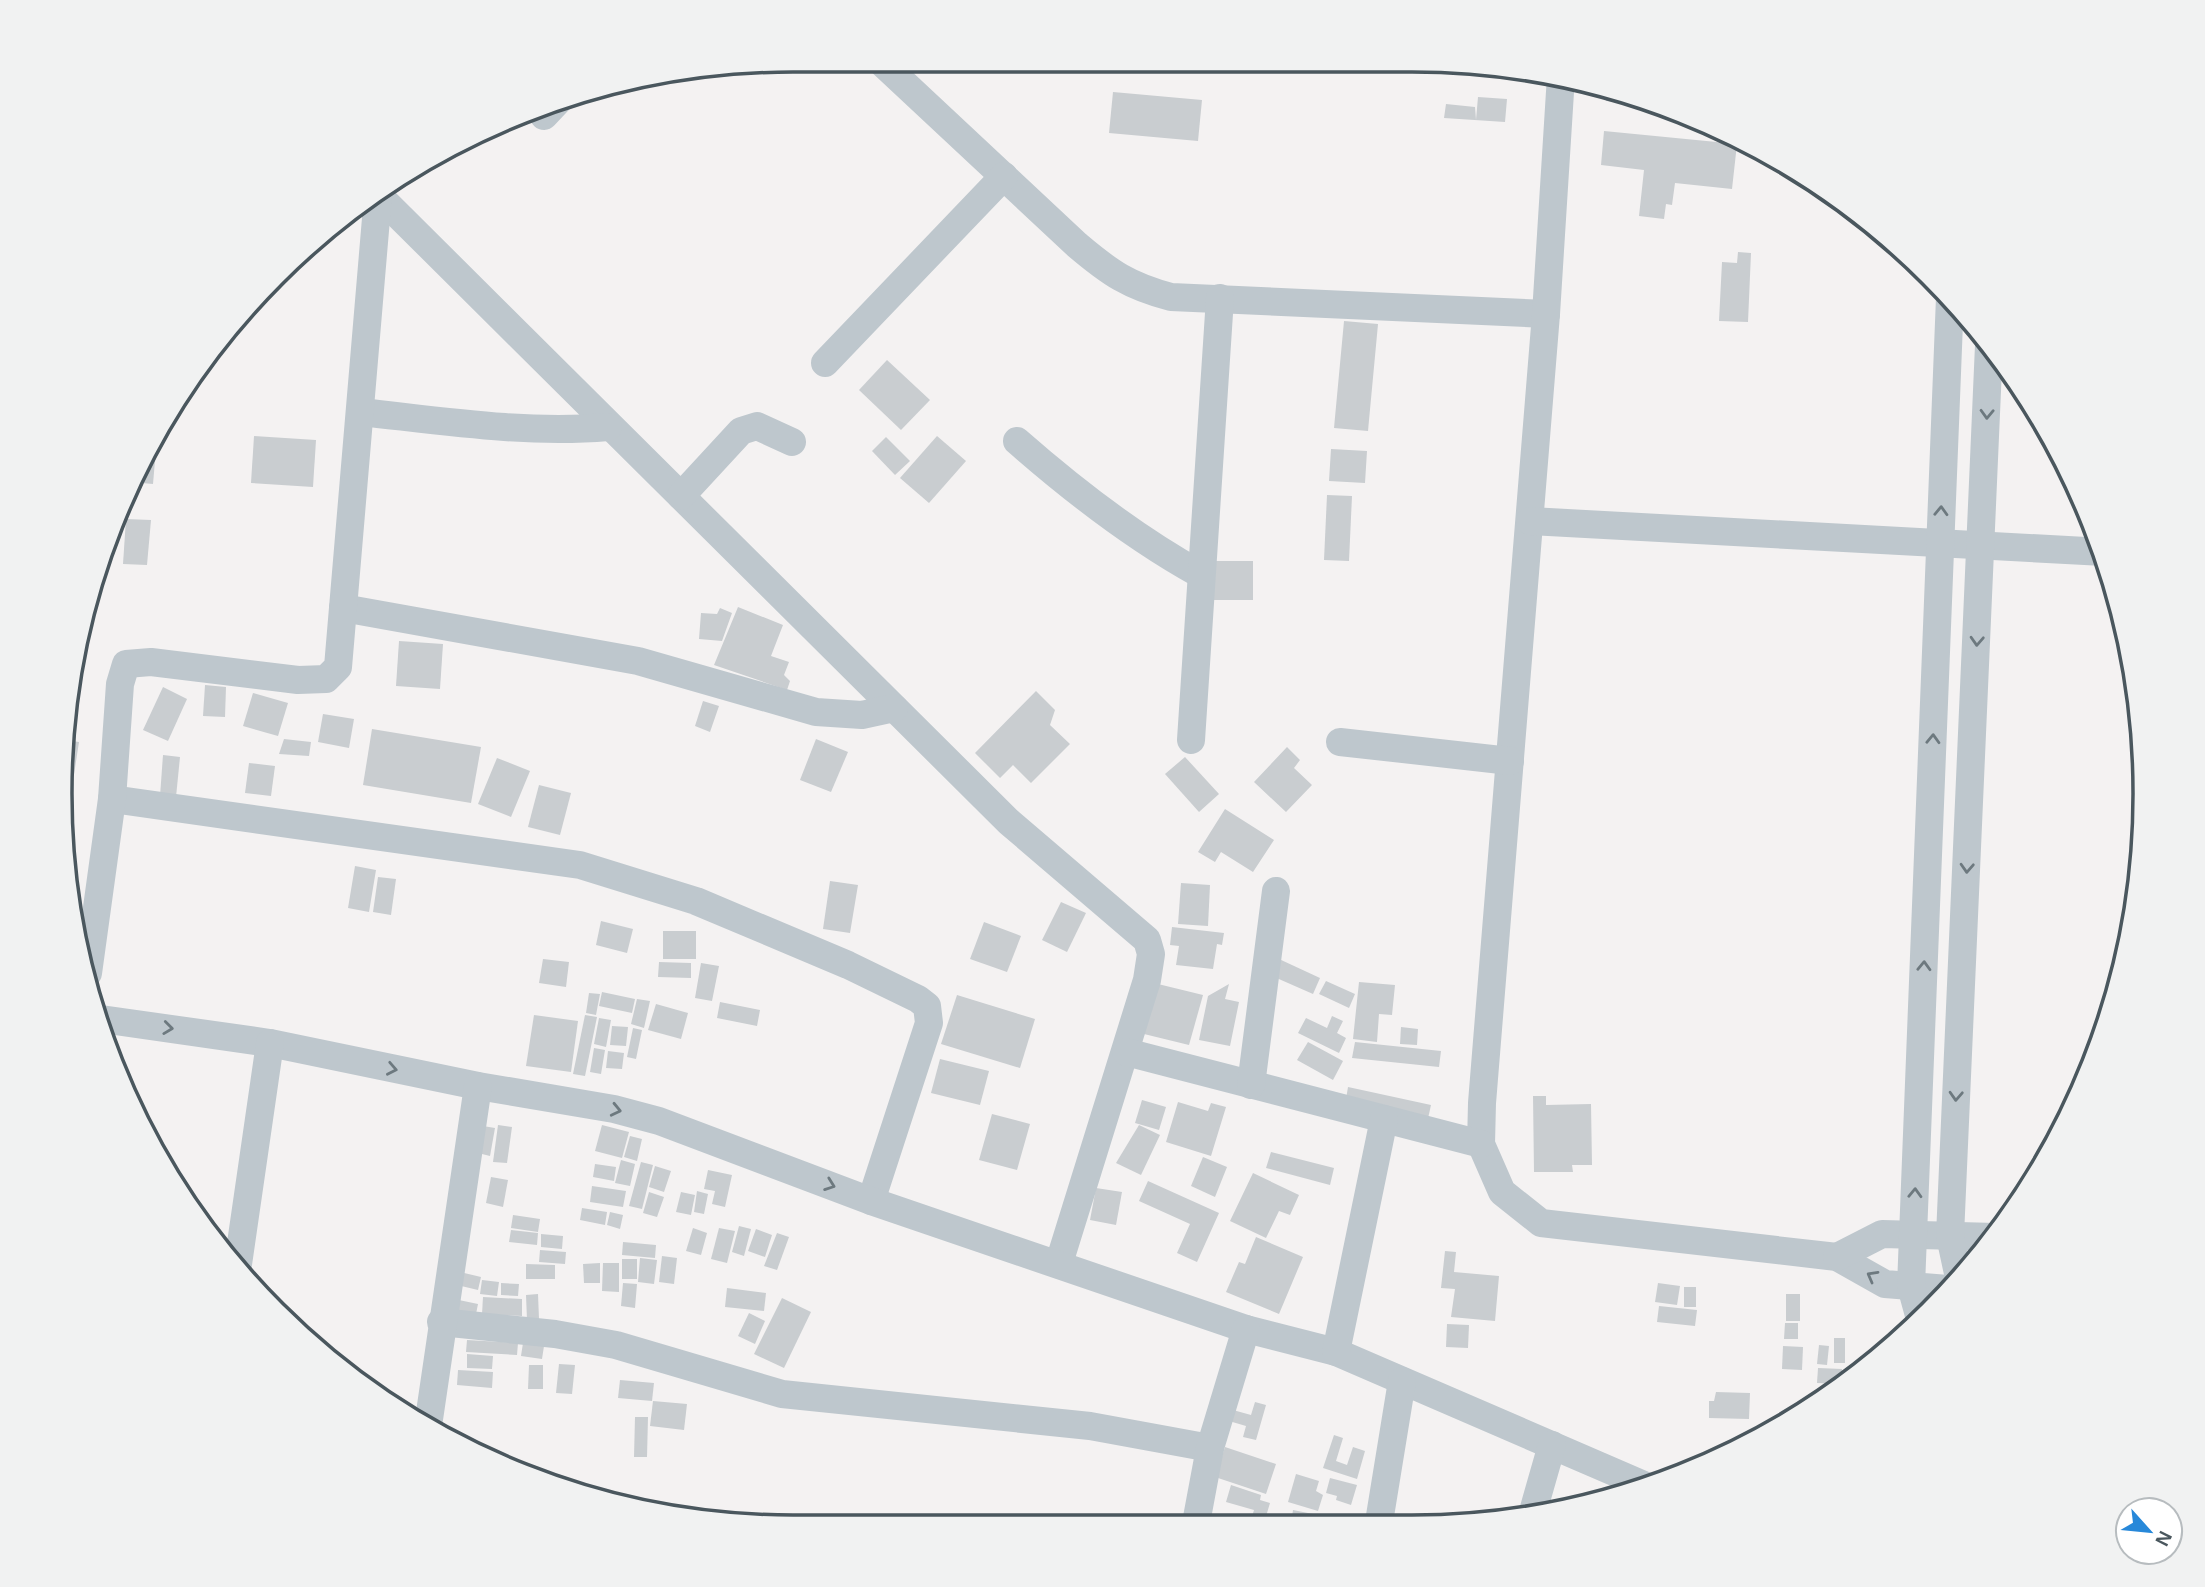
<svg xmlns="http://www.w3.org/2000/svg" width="2205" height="1587" viewBox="0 0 2205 1587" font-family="Helvetica,sans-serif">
  <rect width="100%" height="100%" fill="#f4f2f2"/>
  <g fill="#c9cdd0">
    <path d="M1607 89 1654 104V105L1606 101Z"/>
    <path d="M1113 92 1202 100 1198 141 1109 133Z"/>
    <path d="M1478 97 1507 99 1505 122 1444 118 1446 104 1475 107 1476 120Z"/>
    <path d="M1604 131 1737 144 1732 189 1675 183 1672 205 1666 204 1664 219 1639 216 1644 170 1601 165Z"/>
    <path d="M1738 252 1751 253 1748 322 1719 321 1722 262 1737 263Z"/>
    <path d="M1344 321 1378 324 1368 431 1334 428Z"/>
    <path d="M887 360 930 400 901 430 859 390Z"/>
    <path d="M254 436 316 440 313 487 251 483Z"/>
    <path d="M937 436 966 461 929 503 900 478Z"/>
    <path d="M157 437 153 484 130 482 135 469Z"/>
    <path d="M886 437 910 461 895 475 872 451Z"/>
    <path d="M1331 449 1367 451 1365 483 1329 481Z"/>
    <path d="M1327 495 1352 496 1349 561 1324 560Z"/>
    <path d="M126 519 151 520 147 565 123 564Z"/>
    <rect x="1210" y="561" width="43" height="39"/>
    <path d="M738 607 783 625 771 656 789 662 784 675 790 681 787 690 714 665Z"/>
    <path d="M720 608 732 613 722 641 699 639 701 613 717 614Z"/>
    <path d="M399 641 443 644 440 689 396 686Z"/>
    <path d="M205 685 226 687 225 717 203 716Z"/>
    <path d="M163 687 187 699 168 741 143 730Z"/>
    <path d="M1036 691 1055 710 1050 725 1070 744 1031 783 1013 765 1000 778 975 753Z"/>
    <path d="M253 693 288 703 278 736 243 726Z"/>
    <path d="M703 701 719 706 710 732 695 726Z"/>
    <path d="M323 714 354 719 349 748 318 742Z"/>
    <path d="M372 729 481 747 471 803 363 785Z"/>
    <path d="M284 739 311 742 309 756 279 754Z"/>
    <path d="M816 739 848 752 831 792 800 780Z"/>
    <path d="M66 740 79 742 73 781 66 780Z"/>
    <path d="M1287 747 1300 760 1294 768 1312 785 1286 812 1254 782Z"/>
    <path d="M163 755 180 757 176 797 160 796Z"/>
    <path d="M1185 757 1219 794 1199 812 1165 774Z"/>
    <path d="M497 758 530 771 511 817 478 804Z"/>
    <path d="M249 763 275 766 271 796 245 793Z"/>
    <path d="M539 785 571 793 560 835 528 827Z"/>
    <path d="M1225 809 1274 840 1253 872 1221 852 1215 862 1198 852Z"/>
    <path d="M355 866 376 870 369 912 348 908Z"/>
    <path d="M378 877 396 879 391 915 373 912Z"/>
    <path d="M830 881 858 885 850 933 823 929Z"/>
    <path d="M1181 883 1210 885 1208 926 1178 924Z"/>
    <path d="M1061 902 1086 913 1067 952 1042 940Z"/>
    <path d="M601 921 633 929 627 953 596 945Z"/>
    <path d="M984 922 1021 936 1007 972 970 959Z"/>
    <path d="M1172 927 1224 933 1222 945 1217 944 1213 969 1176 965 1179 946 1170 945Z"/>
    <rect x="663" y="931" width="33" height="28"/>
    <path d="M543 959 569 962 566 987 539 983Z"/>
    <path d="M1279 959 1320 978 1313 994 1272 976Z"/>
    <path d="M659 962 691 963V978L658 977Z"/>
    <path d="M701 963 719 966 712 1001 695 998Z"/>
    <path d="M1326 981 1355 994 1349 1008 1319 994Z"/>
    <path d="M1359 982 1395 985 1392 1015 1379 1014 1377 1042 1353 1039Z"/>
    <path d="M1158 984 1203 995 1189 1045 1144 1034Z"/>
    <path d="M1229 984 1225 999 1239 1002 1230 1046 1199 1040 1208 996Z"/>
    <path d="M602 992 635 999 632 1013 599 1006Z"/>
    <path d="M589 993 600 994 596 1015 586 1013Z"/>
    <path d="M957 995 1035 1019 1020 1068 941 1044Z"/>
    <path d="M637 999 650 1001 644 1028 631 1024Z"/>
    <path d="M720 1002 760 1010 757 1026 717 1018Z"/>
    <path d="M656 1004 688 1013 681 1039 648 1030Z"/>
    <path d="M534 1015 578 1021 571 1072 526 1066Z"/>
    <path d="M585 1015 597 1017 585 1076 573 1074Z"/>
    <path d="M1332 1016 1343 1021 1337 1033 1346 1038 1339 1053 1298 1033 1306 1018 1327 1028Z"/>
    <path d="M599 1018 611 1020 606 1047 594 1044Z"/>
    <path d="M612 1026 628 1027 626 1046 610 1045Z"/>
    <path d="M1401 1027 1418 1029 1417 1045 1400 1044Z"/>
    <path d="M633 1028 642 1030 636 1059 627 1057Z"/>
    <path d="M1308 1042 1343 1061 1333 1080 1297 1060Z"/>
    <path d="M1355 1042 1441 1051 1439 1067 1352 1058Z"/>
    <path d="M594 1048 605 1050 601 1074 590 1072Z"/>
    <path d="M608 1051 624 1053 622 1069 606 1068Z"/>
    <path d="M940 1059 989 1071 980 1105 931 1093Z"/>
    <path d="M1348 1087 1431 1105 1427 1123 1345 1105Z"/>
    <path d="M1533 1096H1546V1105L1591 1104 1592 1165H1572L1573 1172H1534Z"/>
    <path d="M1142 1100 1166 1107 1159 1130 1135 1123Z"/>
    <path d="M1178 1102 1208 1111 1211 1103 1226 1107 1211 1156 1166 1142Z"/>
    <path d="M992 1114 1030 1124 1017 1170 979 1160Z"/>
    <path d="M498 1125 512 1127 507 1163 493 1162Z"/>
    <path d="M602 1125 629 1132 622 1158 595 1151Z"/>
    <path d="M1139 1125 1160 1135 1141 1175 1116 1163Z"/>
    <path d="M483 1126 495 1128 490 1156 478 1153Z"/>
    <path d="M630 1136 642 1139 637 1161 624 1157Z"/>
    <path d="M1271 1152 1334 1168 1330 1185 1266 1168Z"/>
    <path d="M1203 1157 1227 1167 1215 1197 1191 1186Z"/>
    <path d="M621 1160 635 1164 630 1186 615 1183Z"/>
    <path d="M641 1162 653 1165 642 1209 629 1206Z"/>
    <path d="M595 1164 616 1167 614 1181 593 1177Z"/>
    <path d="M655 1166 671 1171 664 1192 649 1187Z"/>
    <path d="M708 1170 732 1175 725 1207 712 1204 715 1191 704 1189Z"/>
    <path d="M1253 1173 1299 1195 1290 1215 1279 1211 1266 1238 1230 1221Z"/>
    <path d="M491 1177 508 1180 503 1207 486 1203Z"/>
    <path d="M1148 1181 1219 1213 1197 1262 1177 1253 1190 1224 1139 1201Z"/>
    <path d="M592 1186 626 1191 623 1207 590 1202Z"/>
    <path d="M1096 1188 1122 1192 1116 1225 1090 1220Z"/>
    <path d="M697 1191 708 1194 704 1214 694 1212Z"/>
    <path d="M649 1192 664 1197 657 1217 643 1213Z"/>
    <path d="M681 1192 695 1195 691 1215 676 1212Z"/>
    <path d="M582 1208 607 1212 605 1225 580 1220Z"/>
    <path d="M610 1212 623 1215 620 1229 607 1225Z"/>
    <path d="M513 1215 540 1219 538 1232 511 1228Z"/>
    <path d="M739 1226 751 1229 744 1256 732 1252Z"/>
    <path d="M693 1228 707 1233 701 1255 686 1251Z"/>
    <path d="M719 1228 735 1231 727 1263 711 1259Z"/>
    <path d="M756 1229 772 1235 765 1257 748 1251Z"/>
    <path d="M511 1230 538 1233 537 1245 509 1242Z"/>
    <path d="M777 1233 789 1237 777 1270 764 1266Z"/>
    <path d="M541 1234 563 1236 562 1249 541 1247Z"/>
    <path d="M1256 1237 1303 1257 1279 1314 1226 1292 1239 1262 1245 1264Z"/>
    <path d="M623 1242 656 1245 655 1258 622 1255Z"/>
    <path d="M540 1250 566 1252 565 1264 539 1262Z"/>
    <path d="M1445 1251 1456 1252 1454 1272 1499 1276 1495 1321 1451 1317 1455 1289 1441 1288Z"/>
    <path d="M662 1256 677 1258 674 1284 659 1282Z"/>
    <path d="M640 1258 657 1260 654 1284 638 1282Z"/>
    <rect x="622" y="1259" width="15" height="20"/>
    <path d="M600 1263V1283H584L583 1264Z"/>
    <path d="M603 1263H619V1292L602 1291Z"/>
    <path d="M526 1264 555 1265V1279H526Z"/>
    <path d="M460 1272 481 1277 478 1290 457 1285Z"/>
    <path d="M482 1280 499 1282 497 1296 480 1294Z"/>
    <path d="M501 1283 519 1284 518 1296 501 1295Z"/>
    <path d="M623 1283 637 1284 635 1308 621 1306Z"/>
    <path d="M1658 1283 1680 1286 1677 1305 1655 1302Z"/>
    <rect x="1684" y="1287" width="12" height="20"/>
    <path d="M727 1288 766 1293 764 1311 725 1307Z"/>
    <path d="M538 1294 539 1319 527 1320 526 1295Z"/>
    <rect x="1786" y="1294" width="14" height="27"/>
    <path d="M483 1297 522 1299V1316L482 1314Z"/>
    <path d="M782 1298 811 1312 784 1368 754 1354Z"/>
    <path d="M454 1299 478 1304 475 1319 451 1315Z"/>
    <path d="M1659 1306 1697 1310 1695 1326 1657 1322Z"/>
    <path d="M749 1313 765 1321 755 1344 738 1336Z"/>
    <path d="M1785 1323H1798V1339H1784Z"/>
    <path d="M1447 1324 1469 1325 1468 1348 1446 1347Z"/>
    <rect x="1834" y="1338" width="11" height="25"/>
    <path d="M467 1340 518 1343 517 1355 466 1352Z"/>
    <path d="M523 1343 544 1346 542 1359 521 1356Z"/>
    <path d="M1819 1345 1829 1346 1827 1365 1817 1364Z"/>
    <path d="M1783 1346 1803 1347 1802 1370 1782 1369Z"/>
    <path d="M467 1354 493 1356 492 1369 467 1368Z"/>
    <path d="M1857 1363H1868V1366L1857 1375Z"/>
    <path d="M559 1364 575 1365 572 1394 556 1393Z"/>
    <path d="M529 1365H543V1389H528Z"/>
    <path d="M1818 1368 1842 1369 1841 1384 1817 1383Z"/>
    <path d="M458 1370 493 1372 492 1388 457 1385Z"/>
    <path d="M620 1380 654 1383 652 1401 618 1398Z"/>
    <path d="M1716 1392 1750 1393 1749 1419 1709 1418V1401H1714Z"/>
    <path d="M653 1401 687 1404 684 1430 650 1426Z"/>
    <path d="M1255 1402 1266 1405 1256 1440 1243 1437 1246 1426 1229 1421 1233 1410 1251 1415Z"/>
    <path d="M635 1417H648L647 1457H634Z"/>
    <path d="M1334 1435 1343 1438 1336 1461 1347 1465 1353 1447 1365 1451 1357 1479 1323 1468Z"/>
    <path d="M1225 1447 1276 1464 1266 1494 1215 1477Z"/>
    <path d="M1296 1474 1319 1481 1316 1491 1323 1495 1318 1511 1288 1502Z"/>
    <path d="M1330 1478 1357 1485 1351 1505 1336 1500 1337 1496 1326 1493Z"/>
    <path d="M1231 1485 1261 1495 1260 1500 1270 1503 1264 1523H1250L1254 1510 1226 1502Z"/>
    <path d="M669 1507 670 1513 642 1509V1508Z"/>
    <path d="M1293 1510 1338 1519 1337 1522 1291 1523Z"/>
  </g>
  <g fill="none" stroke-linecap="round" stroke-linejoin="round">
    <g stroke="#bec7cd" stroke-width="28">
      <path d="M879 60 1077 245C1110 273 1129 286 1171 297L1546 314"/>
      <path d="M1561 76 1546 314 1482 1103 1481 1144 1502 1192 1541 1223 1837 1257 1885 1284 1948 1289"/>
      <path d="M544 116 560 99"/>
      <path d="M375 192 1009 822 1147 940 1151 954 1147 980 1059 1263"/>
      <path d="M825 363 1004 176"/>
      <path d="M361 412C443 421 525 434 608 427"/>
      <path d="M1017 441C1074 491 1133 537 1200 574"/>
      <path d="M681 496 741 431 757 426 792 442"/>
      <path d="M1530 521 2104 552"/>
      <path d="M343 608 638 661 816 712 862 715 894 708"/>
      <path d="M1191 740 1220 298"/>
      <path d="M1340 742 1510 761"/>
      <path d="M112 799 580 865 696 901 848 965 918 999 927 1006 929 1023 871 1201"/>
      <path d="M88 973 112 799 120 684 126 664 151 662 298 680 326 679 338 667 378 195"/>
      <path d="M101 1019 270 1043 478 1086 614 1109 659 1121 871 1201 1246 1329 1336 1352 1644 1485"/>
      <path d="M1126 1052 1481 1144"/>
      <path d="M1251 1085 1276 891"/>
      <path d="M1837 1257 1882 1234 1996 1237"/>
      <path d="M237 1271 270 1043"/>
      <path d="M1959 1278 1950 1236 1989 345"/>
      <path d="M1920 1319 1911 1286 1950 297"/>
      <path d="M441 1322 555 1334 616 1345 782 1394 1090 1426 1210 1448"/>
      <path d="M1336 1352 1384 1119"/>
      <path d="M428 1426 478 1086"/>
      <path d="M1532 1515 1552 1445"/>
      <path d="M1379 1522 1402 1381"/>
      <path d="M1196 1523 1210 1448 1246 1329"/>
    </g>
  </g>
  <defs><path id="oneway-chevron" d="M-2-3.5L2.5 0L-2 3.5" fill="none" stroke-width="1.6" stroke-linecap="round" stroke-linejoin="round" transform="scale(1.75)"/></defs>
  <g stroke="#6d797f">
    <use href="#oneway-chevron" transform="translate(1987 414) rotate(92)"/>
    <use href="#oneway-chevron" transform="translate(1941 511) rotate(-88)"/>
    <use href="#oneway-chevron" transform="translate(1977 641) rotate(93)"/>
    <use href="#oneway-chevron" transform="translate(1933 739) rotate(-88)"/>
    <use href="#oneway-chevron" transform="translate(1967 868) rotate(93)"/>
    <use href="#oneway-chevron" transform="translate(1924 966) rotate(-88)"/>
    <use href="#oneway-chevron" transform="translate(168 1028) rotate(7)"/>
    <use href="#oneway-chevron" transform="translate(392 1069) rotate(11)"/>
    <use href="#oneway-chevron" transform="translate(1956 1096) rotate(93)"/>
    <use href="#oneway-chevron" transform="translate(616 1110) rotate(13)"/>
    <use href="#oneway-chevron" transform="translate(830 1185) rotate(20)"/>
    <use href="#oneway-chevron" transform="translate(1915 1193) rotate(-88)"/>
    <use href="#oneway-chevron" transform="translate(1872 1276) rotate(-151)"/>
  </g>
  <path d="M0 0H2205V1587H0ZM793 72H1412A721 721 0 0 1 2133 793V794A721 721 0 0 1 1412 1515H793A721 721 0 0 1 72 794V793A721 721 0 0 1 793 72Z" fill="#f1f2f2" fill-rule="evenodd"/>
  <path fill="none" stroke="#4a575e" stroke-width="3.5" d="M793 72H1412A721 721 0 0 1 2133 793V794A721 721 0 0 1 1412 1515H793A721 721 0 0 1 72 794V793A721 721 0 0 1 793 72Z"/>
  <g transform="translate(2149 1531) rotate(117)"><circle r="33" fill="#ffffff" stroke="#b7bcbf" stroke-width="2"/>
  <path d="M0-5L12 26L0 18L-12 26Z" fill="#2788d9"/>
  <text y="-10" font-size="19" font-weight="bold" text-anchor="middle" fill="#4a575e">N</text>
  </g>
</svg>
